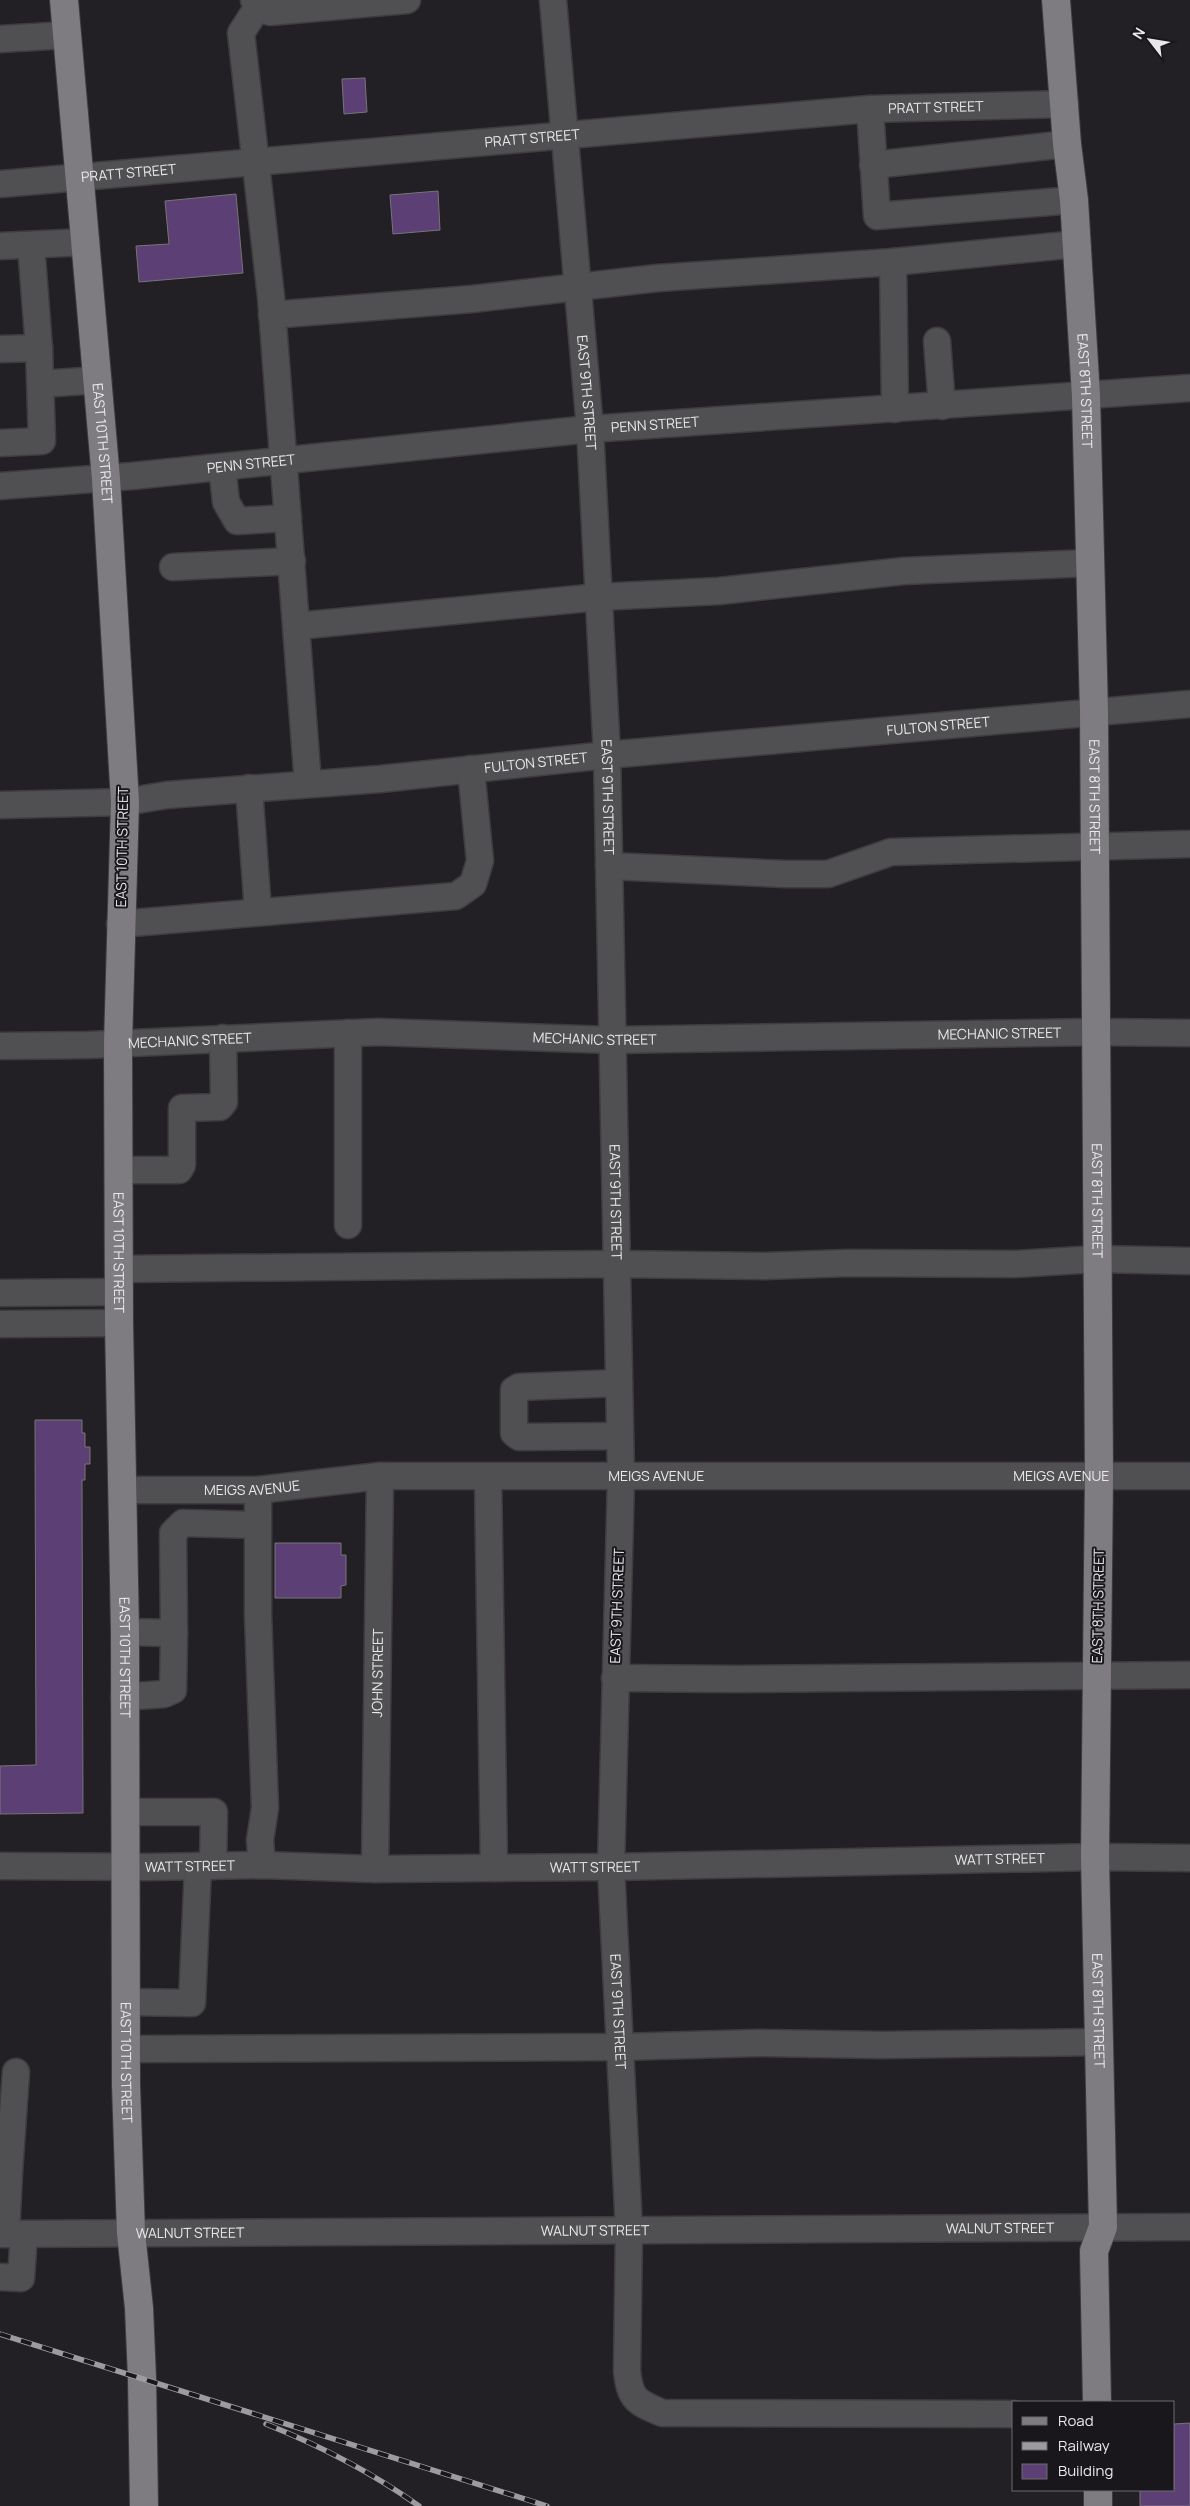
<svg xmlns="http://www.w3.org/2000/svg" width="1190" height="2506" viewBox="0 0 1190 2506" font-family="Manrope,sans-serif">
  <rect width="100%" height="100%" fill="#222024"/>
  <g fill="#5c4075" stroke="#767479">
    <path d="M365 78 367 112 344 114 342 79Z"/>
    <path d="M438 191 440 230 393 234 390 195Z"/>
    <path d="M236 194 243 273 139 282 136 246 169 244 165 201Z"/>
    <path d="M35 1420H82V1433H85V1447H90V1464H85V1480H82L83 1813 0 1814V1766L36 1765Z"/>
    <path d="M275 1543H341V1555H346V1585L341 1586V1598H275Z"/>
    <path d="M1190 2423V2506H1140V2490H1174V2424Z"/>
  </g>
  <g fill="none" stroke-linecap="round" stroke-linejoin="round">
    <g stroke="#3e3c40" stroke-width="29">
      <g id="minor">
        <path d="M254 0 257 8 270 12 407 0"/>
        <path id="s1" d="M553 0 590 429 607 755 621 1478 611 1867 629 2230 627 2371C630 2399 636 2402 662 2413L1014 2414"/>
        <path d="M257 8 241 33 271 297 308 784"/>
        <path d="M0 39 67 35"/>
        <path d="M870 109 877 216 1074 200"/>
        <path d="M873 165 1067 144"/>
        <path id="s2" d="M0 184 870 109 1065 104"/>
        <path d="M0 246 86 242"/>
        <path d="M272 315 472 299 658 278 893 262"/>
        <path d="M937 341 942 406"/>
        <path d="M0 349 39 348 31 245"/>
        <path d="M41 384 98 380"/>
        <path d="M895 409 893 262 1077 244"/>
        <path d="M0 443 42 441 39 348"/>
        <path d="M222 467 226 502 237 521 288 518"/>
        <path id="s3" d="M0 486 132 476 590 429 1190 388"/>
        <path d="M173 567 292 561"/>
        <path d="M297 626 599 597 719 591 904 571 1090 563"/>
        <path d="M249 788 258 911"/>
        <path id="s4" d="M0 805 125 802 167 795 380 779 607 755 1190 704"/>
        <path d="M609 866 786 874H828L891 852 1190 844"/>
        <path d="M120 924 456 896 473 884 480 861 471 769"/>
        <path id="s5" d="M0 1046 88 1045 378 1032 611 1040 1094 1032 1190 1033"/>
        <path d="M120 1170H179L182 1165V1108L220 1107 224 1102 223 1038"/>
        <path d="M348 1225V1033"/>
        <path d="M119 1269 616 1264 765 1266 848 1263 1015 1264 1096 1259 1190 1261"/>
        <path d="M0 1293 119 1292"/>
        <path d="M0 1324 119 1323"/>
        <path d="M619 1383 519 1387 514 1390V1433L519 1437 620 1436"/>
        <path d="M488 1477 494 1868"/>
        <path id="s6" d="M123 1490H258L380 1476H1190"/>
        <path d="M258 1490V1614L265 1808 260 1840 262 1865"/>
        <path d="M125 1632 174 1633 173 1533 183 1523 257 1525"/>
        <path d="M615 1678 737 1679 1190 1675"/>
        <path d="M124 1697 164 1694 173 1690 174 1633"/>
        <path d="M125 1812H214L213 1866"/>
        <path id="s7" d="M0 1866 151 1867 262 1865 375 1869 611 1867 1095 1857 1190 1858"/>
        <path id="s8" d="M375 1869 380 1476"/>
        <path d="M126 2002 192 2003 198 1866"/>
        <path d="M126 2049 620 2047 757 2043 882 2045 1099 2042"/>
        <path d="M0 2172H9L6 2234"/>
        <path d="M9 2172 16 2072"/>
        <path id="s9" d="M0 2234 1190 2227"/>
        <path d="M0 2277 21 2278 24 2234"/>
      </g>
    </g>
    <g stroke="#3e3c40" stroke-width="30">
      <g id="major">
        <path id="s10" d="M64 0 106 479 125 802 118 1044 119 1323 125 1632 126 2085 131 2233 139 2308 142 2378 144 2506"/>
        <path id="s11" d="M1056 0 1067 144 1074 200 1086 396 1094 712 1099 1475 1095 1857 1103 2227 1094 2251 1097 2402"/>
        <path d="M1098 2490V2506"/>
      </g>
    </g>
    <use href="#minor" stroke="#504f51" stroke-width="26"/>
    <use href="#major" stroke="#7e7c81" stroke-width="28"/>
    <g stroke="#9d9b9f" stroke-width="5.5">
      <g id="rail">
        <path d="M0 2334 547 2506"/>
        <path d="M266 2424C321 2446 371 2472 419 2506"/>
      </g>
    </g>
    <use href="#rail" stroke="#19171b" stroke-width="4" stroke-dasharray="11" stroke-linecap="butt"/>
  </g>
  <g text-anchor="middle" stroke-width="4" stroke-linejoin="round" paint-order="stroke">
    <g font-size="14" fill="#e9e7ea" stroke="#19171b">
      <text dy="5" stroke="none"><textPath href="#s2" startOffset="939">PRATT STREET</textPath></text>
      <text dy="5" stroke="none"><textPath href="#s2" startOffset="534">PRATT STREET</textPath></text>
      <text dy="5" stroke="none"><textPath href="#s2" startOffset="129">PRATT STREET</textPath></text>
      <text dy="5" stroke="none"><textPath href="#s1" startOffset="394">EAST 9TH STREET</textPath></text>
      <text dy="5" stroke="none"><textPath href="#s11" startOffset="392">EAST 8TH STREET</textPath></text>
      <text dy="5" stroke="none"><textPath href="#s3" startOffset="658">PENN STREET</textPath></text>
      <text dy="5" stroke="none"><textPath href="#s10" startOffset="445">EAST 10TH STREET</textPath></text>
      <text dy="5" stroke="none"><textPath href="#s3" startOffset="252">PENN STREET</textPath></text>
      <text dy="5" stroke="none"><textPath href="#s4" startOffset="942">FULTON STREET</textPath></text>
      <text dy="5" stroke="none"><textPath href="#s4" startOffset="538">FULTON STREET</textPath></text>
      <text dy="5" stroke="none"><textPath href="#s1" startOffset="799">EAST 9TH STREET</textPath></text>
      <text dy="5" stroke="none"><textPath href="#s11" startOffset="798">EAST 8TH STREET</textPath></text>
      <text transform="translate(122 847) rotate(-89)" y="5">EAST 10TH STREET</text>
      <text dy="5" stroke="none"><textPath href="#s5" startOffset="1000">MECHANIC STREET</textPath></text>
      <text dy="5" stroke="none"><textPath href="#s5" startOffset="595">MECHANIC STREET</textPath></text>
      <text dy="5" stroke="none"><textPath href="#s5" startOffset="190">MECHANIC STREET</textPath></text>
      <text dy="5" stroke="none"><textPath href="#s1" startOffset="1204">EAST 9TH STREET</textPath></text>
      <text dy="5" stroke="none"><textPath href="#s11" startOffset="1202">EAST 8TH STREET</textPath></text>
      <text dy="5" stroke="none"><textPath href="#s10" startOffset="1255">EAST 10TH STREET</textPath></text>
      <text dy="5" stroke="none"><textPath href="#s6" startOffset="939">MEIGS AVENUE</textPath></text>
      <text dy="5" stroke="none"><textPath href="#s6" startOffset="534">MEIGS AVENUE</textPath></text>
      <text dy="5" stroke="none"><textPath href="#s6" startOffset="129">MEIGS AVENUE</textPath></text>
      <text transform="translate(617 1606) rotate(-88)" y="5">EAST 9TH STREET</text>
      <text transform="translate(1098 1606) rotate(-89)" y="5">EAST 8TH STREET</text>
      <text dy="5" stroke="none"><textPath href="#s10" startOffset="1660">EAST 10TH STREET</textPath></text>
      <text dy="5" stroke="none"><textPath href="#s8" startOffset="196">JOHN STREET</textPath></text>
      <text dy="5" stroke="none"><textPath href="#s7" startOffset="1000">WATT STREET</textPath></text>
      <text dy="5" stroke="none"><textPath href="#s7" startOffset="190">WATT STREET</textPath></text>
      <text dy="5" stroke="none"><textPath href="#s7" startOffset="595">WATT STREET</textPath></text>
      <text dy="5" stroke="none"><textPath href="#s1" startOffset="2014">EAST 9TH STREET</textPath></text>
      <text dy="5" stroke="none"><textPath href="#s11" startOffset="2012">EAST 8TH STREET</textPath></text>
      <text dy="5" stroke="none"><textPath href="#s10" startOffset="2065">EAST 10TH STREET</textPath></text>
      <text dy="5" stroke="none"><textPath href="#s9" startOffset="1000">WALNUT STREET</textPath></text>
      <text dy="5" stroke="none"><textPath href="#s9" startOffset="595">WALNUT STREET</textPath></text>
      <text dy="5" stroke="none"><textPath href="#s9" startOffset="190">WALNUT STREET</textPath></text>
    </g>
  </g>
  <rect x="1012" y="2401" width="162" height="90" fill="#19171b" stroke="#6c6a6e"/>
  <rect x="1022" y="2417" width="25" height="8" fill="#7e7c81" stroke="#6c6a6e"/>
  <text x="1058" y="2426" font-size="15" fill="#e9e7ea">Road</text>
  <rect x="1022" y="2442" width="25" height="8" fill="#9d9b9f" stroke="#6c6a6e"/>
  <text x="1058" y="2451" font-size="15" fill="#e9e7ea">Railway</text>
  <rect x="1022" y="2464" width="25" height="15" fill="#5c4075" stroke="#6c6a6e"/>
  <text x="1058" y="2476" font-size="15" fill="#e9e7ea">Building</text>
  <g transform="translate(1150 40) rotate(301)" stroke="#19171b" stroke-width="4" paint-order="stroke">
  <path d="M0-4L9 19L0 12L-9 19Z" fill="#e9e7ea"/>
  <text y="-8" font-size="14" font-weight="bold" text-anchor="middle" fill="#e9e7ea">N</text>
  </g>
</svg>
